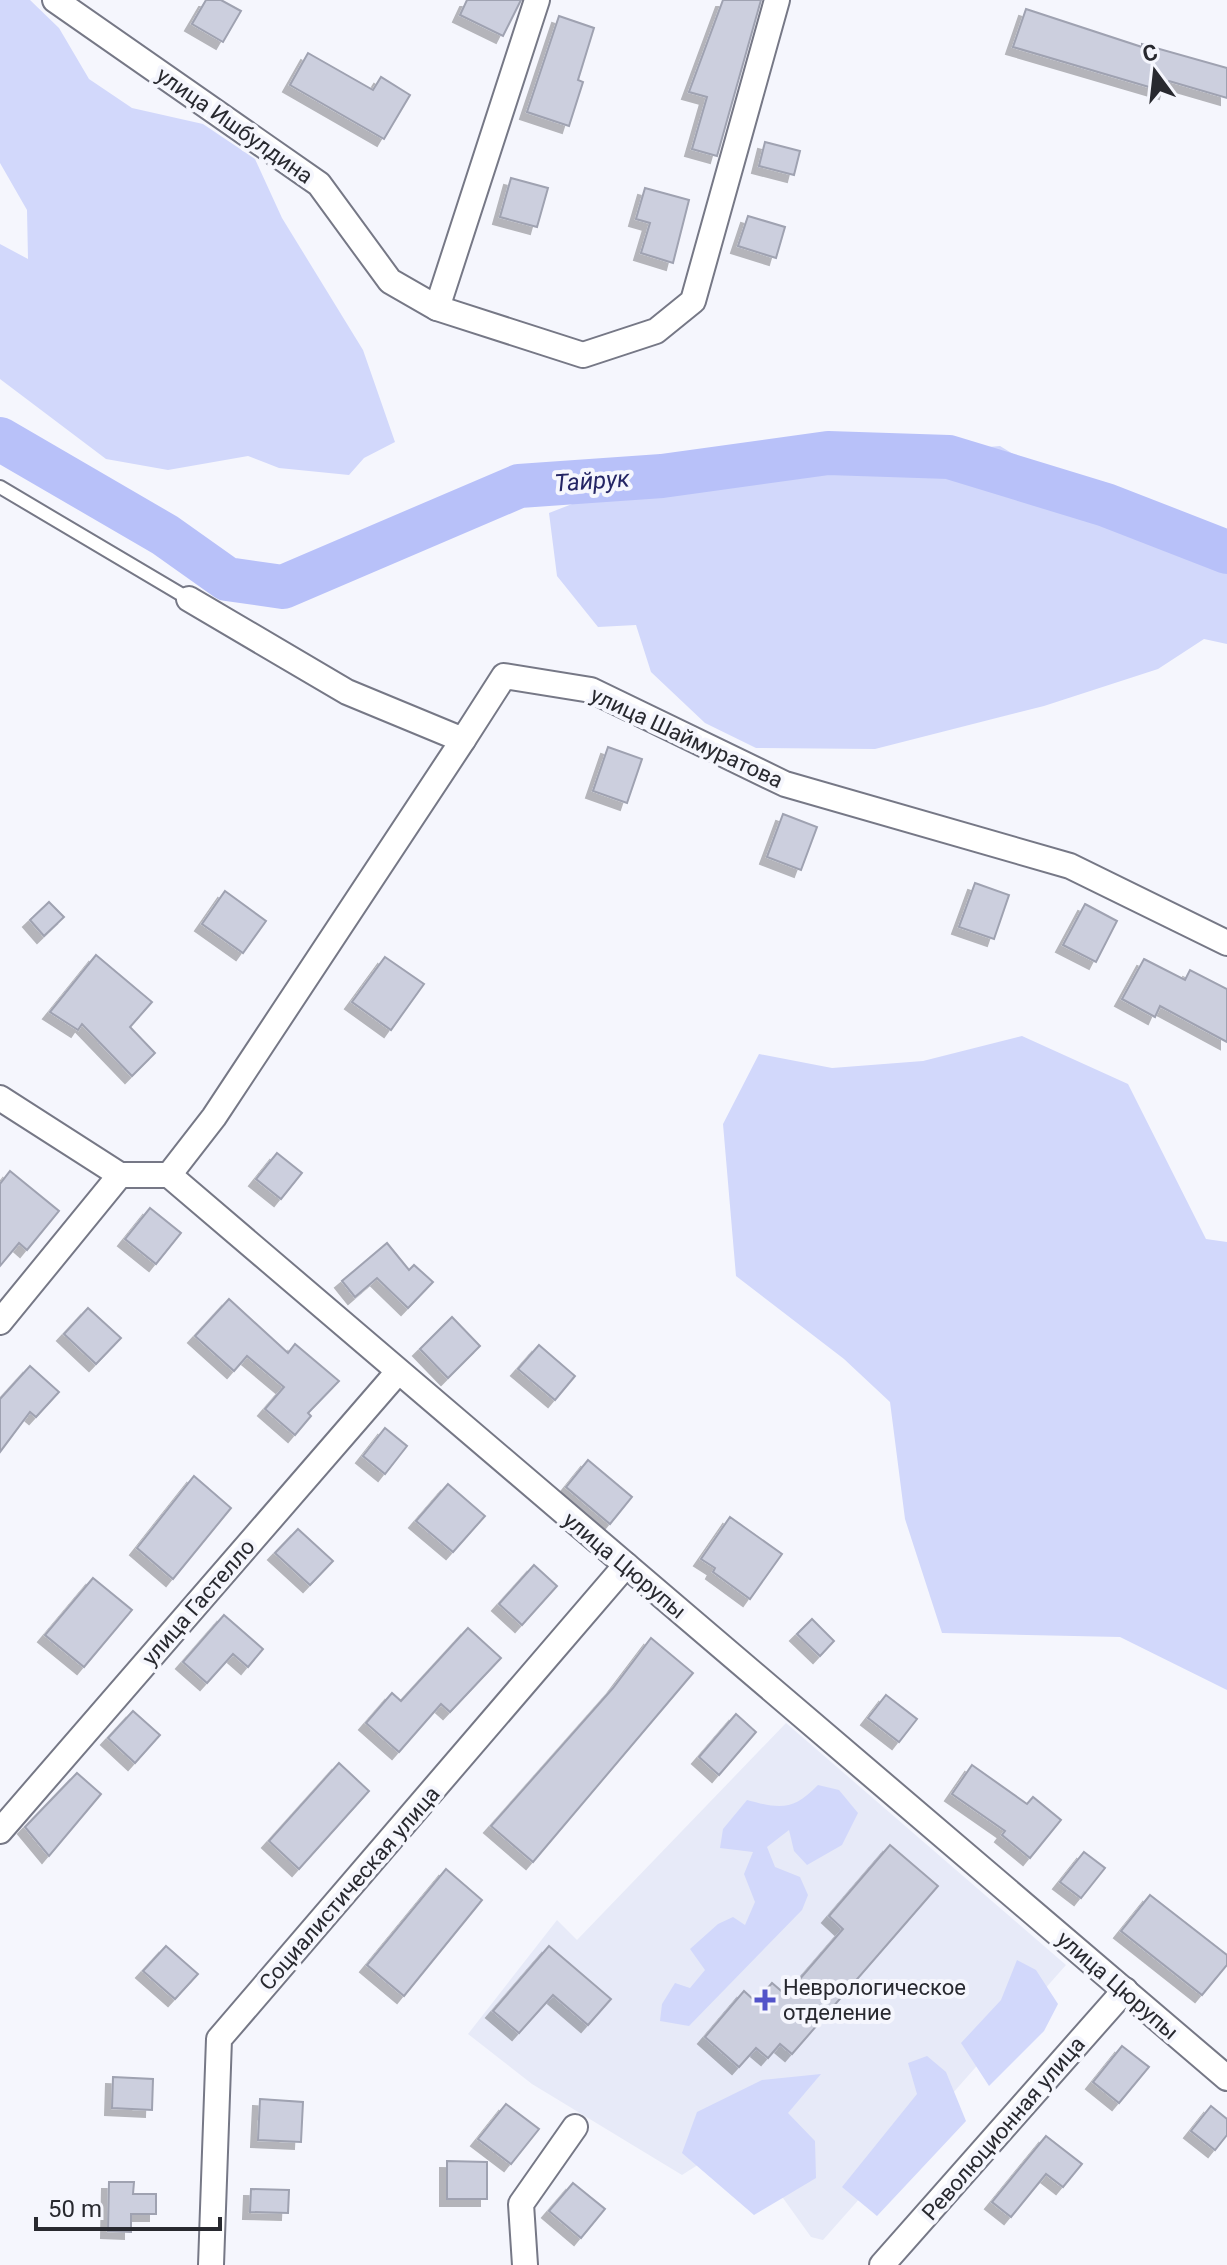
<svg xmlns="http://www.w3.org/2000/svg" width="1227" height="2265" viewBox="0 0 1227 2265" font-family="Roboto,sans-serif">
  <defs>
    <filter id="shadow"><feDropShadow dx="-7" dy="7" stdDeviation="0" flood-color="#0004"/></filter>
  </defs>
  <rect width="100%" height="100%" fill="#f5f6fd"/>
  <path fill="#e7eaf8" d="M786 1723 1066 1965 823 2240 811 2237 740 2138 682 2175 532 2084 468 2034 557 1920 577 1940Z"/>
  <g fill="#d2d8fb">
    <path d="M0 0H30L59 28 89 79 132 108 203 124 255 159 282 218 363 350 395 442 364 458 349 475 279 468 248 456 168 470 106 459 0 379V244L28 259 27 210 0 163Z"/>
    <path d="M1000 446 1121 520 1227 573V644L1204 639 1158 669 1044 706 875 749 756 748 705 723 651 672 636 625 598 627 557 576 549 513 608 490 716 480 852 459Z"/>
    <path d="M1022 1036 1128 1084 1206 1239 1227 1242V1690L1120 1637 942 1633 905 1519 890 1402 844 1359 736 1276 723 1124 759 1054 832 1068 923 1061Z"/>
    <path d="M818 1785 839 1790 858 1813 842 1845 807 1865 794 1851 789 1830 767 1847 775 1867 800 1877 808 1895 802 1910 689 2026 660 2021 662 2004 675 1983 690 1988 705 1970 690 1949 718 1924 733 1917 745 1925 755 1902 744 1874 753 1852 720 1848 723 1829 747 1800C780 1809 793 1811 818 1785Z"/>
    <path d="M1017 1960 1036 1970 1058 2004 1044 2031 989 2086 961 2043 1001 2000Z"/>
    <path d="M927 2056 946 2072 966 2121 877 2216 842 2187 917 2094 908 2063Z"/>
    <path d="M821 2074 788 2113 815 2141 816 2178 754 2215 682 2153 697 2112 762 2080Z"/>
  </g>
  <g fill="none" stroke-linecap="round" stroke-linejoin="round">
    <path stroke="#b8c1f9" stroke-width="44" d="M0 439 165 535 227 579 283 587 519 486 662 476 828 453 949 457 1106 505 1227 552"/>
  </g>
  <g fill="#cccfde" stroke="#9fa2b1" stroke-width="2" filter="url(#shadow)">
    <path d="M206 0H221L241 11 223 42 192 24Z"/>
    <path d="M467 0H521L503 36 460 15Z"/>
    <path d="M723 0H761L717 156 692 149 707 97 689 92Z"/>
    <path d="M1026 9 1142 47V44L1227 68V98L1169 81 1166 92 1013 47Z"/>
    <path d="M559 16 594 28 578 80 583 82 569 126 527 112Z"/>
    <path d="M308 53 373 90 381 77 410 95 384 139 290 85Z"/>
    <path d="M765 142 800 151 794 175 759 166Z"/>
    <path d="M511 178 548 188 537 227 500 217Z"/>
    <path d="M645 188 689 200 673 263 641 253 650 223 636 219Z"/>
    <path d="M748 216 785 227 776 258 738 246Z"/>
    <path d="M608 747 642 759 627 803 593 791Z"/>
    <path d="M783 814 817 827 801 870 767 857Z"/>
    <path d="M975 883 1009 895 994 939 959 927Z"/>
    <path d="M225 891 266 921 243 953 202 924Z"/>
    <path d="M49 902 64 917 44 936 30 920Z"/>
    <path d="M1085 904 1117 921 1096 962 1063 945Z"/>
    <path d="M96 955 152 1002 130 1027 155 1053 132 1076 82 1024 78 1030 50 1012Z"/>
    <path d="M385 957 424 984 391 1030 352 1002Z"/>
    <path d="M1144 959 1185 980 1190 970 1227 989V1042L1160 1006 1155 1017 1122 999Z"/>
    <path d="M277 1153 302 1173 281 1199 256 1179Z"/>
    <path d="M10 1171 59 1211 27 1250 19 1243 0 1266V1184Z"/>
    <path d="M150 1208 181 1233 156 1264 125 1239Z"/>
    <path d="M387 1243 409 1270 414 1265 433 1282 408 1308 377 1278 355 1297 342 1281Z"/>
    <path d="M229 1299 288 1353 295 1344 339 1381 308 1413 311 1416 295 1435 265 1409 284 1387 247 1356 234 1371 195 1336Z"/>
    <path d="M88 1308 121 1338 96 1364 64 1334Z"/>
    <path d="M452 1317 480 1346 448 1378 420 1349Z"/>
    <path d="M539 1345 575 1376 555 1400 518 1369Z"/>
    <path d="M30 1366 59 1392 36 1417 30 1412 0 1452V1399Z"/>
    <path d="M385 1428 407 1446 385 1474 363 1456Z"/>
    <path d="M588 1460 632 1497 610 1524 566 1487Z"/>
    <path d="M194 1476 231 1508 173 1579 137 1548Z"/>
    <path d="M448 1484 485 1516 453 1552 416 1521Z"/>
    <path d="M730 1517 782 1554 750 1599 713 1572 715 1568 701 1559Z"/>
    <path d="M298 1529 333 1561 310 1585 275 1553Z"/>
    <path d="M534 1565 557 1586 522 1625 499 1604Z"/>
    <path d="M93 1578 132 1610 84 1667 45 1635Z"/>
    <path d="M224 1615 263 1649 248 1667 233 1654 207 1683 183 1662Z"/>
    <path d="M812 1619 834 1641 820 1656 797 1634Z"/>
    <path d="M468 1628 501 1658 450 1712 441 1704 399 1752 366 1723 392 1693 401 1701Z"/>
    <path d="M651 1638 693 1673 533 1862 491 1826 613 1688Z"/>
    <path d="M886 1695 917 1719 899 1742 868 1718Z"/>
    <path d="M133 1711 160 1735 135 1763 108 1738Z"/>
    <path d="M736 1714 756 1732 719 1775 699 1757Z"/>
    <path d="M339 1763 369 1791 299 1869 269 1841Z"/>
    <path d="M972 1765 1027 1804 1033 1797 1061 1820 1030 1858 1002 1835 1005 1831 952 1794Z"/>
    <path d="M77 1773 101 1794 49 1856 25 1827Z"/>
    <path d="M890 1845 938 1886 792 2054 780 2044 768 2058 756 2048 739 2067 705 2037 744 1991 756 2002 772 1983 786 1995 843 1929 829 1916Z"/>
    <path d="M1084 1852 1105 1868 1081 1898 1060 1882Z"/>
    <path d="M446 1869 482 1900 404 1996 367 1965Z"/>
    <path d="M1150 1895 1227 1955V1965L1202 1995 1121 1931Z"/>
    <path d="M166 1946 198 1974 175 1999 143 1971Z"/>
    <path d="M549 1946 611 1999 588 2025 553 1995 519 2033 493 2011Z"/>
    <path d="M1122 2046 1149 2067 1119 2103 1093 2082Z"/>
    <path d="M113 2077 153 2079 152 2110 112 2108Z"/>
    <path d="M260 2099 303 2102 301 2142 258 2140Z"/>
    <path d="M506 2104 539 2129 511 2164 478 2139Z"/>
    <path d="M1211 2106 1227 2119V2135L1215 2150 1191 2131Z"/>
    <path d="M1046 2136 1082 2164 1063 2187 1046 2174 1011 2217 992 2202Z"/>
    <path d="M447 2161 487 2162V2199H447Z"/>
    <path d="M109 2182H134L133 2194H156V2214H131V2232L108 2231Z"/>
    <path d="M573 2183 605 2209 581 2238 549 2211Z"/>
    <path d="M251 2189 289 2190 288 2213 250 2212Z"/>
  </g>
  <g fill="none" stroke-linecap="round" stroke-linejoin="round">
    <g stroke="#767886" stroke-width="16">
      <path id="lane" d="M0 487 189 599"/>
    </g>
    <g stroke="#767886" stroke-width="28">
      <g id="street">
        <path d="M55 0 319 184 390 281 437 308 583 355 656 331 693 301 777 0"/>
        <path d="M437 308 537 0"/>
        <path d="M189 599 347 692 463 740 504 676 591 690 785 784 1070 866 1227 943"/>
        <path d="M0 1098 120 1175H169L1227 2078"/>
        <path d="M169 1175 214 1117 463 740"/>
        <path d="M0 1322 120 1175"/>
        <path d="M0 1831 397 1373"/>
        <path d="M211 2265 219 2039 626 1565"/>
        <path d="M525 2265 521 2204 575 2127"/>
        <path d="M882 2265 1125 1990"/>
      </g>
    </g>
    <use href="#lane" stroke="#fff" stroke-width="12"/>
    <use href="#street" stroke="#fff" stroke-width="24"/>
  </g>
  <path fill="#5253c9" stroke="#f5f6fd" stroke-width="3" d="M761 1988h8v8h8v8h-8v8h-8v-8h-8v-8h8z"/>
  <g text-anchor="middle" stroke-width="8" stroke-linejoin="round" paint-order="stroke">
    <g font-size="22" fill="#28292f" stroke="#f5f6fd">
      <text transform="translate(235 125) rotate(35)" y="8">улица Ишбулдина</text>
      <text transform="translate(687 737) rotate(25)" y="8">улица Шаймуратова</text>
      <text transform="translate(625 1565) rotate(40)" y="8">улица Цюрупы</text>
      <text transform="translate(198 1602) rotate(-49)" y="8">улица Гастелло</text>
      <text transform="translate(349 1888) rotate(-49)" y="8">Социалистическая улица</text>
      <text transform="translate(1118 1985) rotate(41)" y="8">улица Цюрупы</text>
      <text transform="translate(1003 2128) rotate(-49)" y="8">Революционная улица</text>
    </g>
    <g font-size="22" fill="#28292f" stroke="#f5f6fd" text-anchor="start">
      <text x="783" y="1995">Неврологическое<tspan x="783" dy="25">отделение</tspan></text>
    </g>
    <g font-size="24" font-style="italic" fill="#252665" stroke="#f5f6fd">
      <text transform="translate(592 481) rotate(-4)" y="8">Тайрук</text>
    </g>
  </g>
  <g transform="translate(1155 72) rotate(345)" stroke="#f5f6fd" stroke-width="6" paint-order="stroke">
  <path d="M0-6L14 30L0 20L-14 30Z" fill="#28292f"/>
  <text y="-12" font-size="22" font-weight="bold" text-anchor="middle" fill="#28292f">С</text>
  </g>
  <path d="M36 2217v12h184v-12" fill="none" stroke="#28292f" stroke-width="4"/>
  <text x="48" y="2217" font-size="24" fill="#28292f" stroke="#f5f6fd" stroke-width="6" paint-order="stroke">50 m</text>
</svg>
